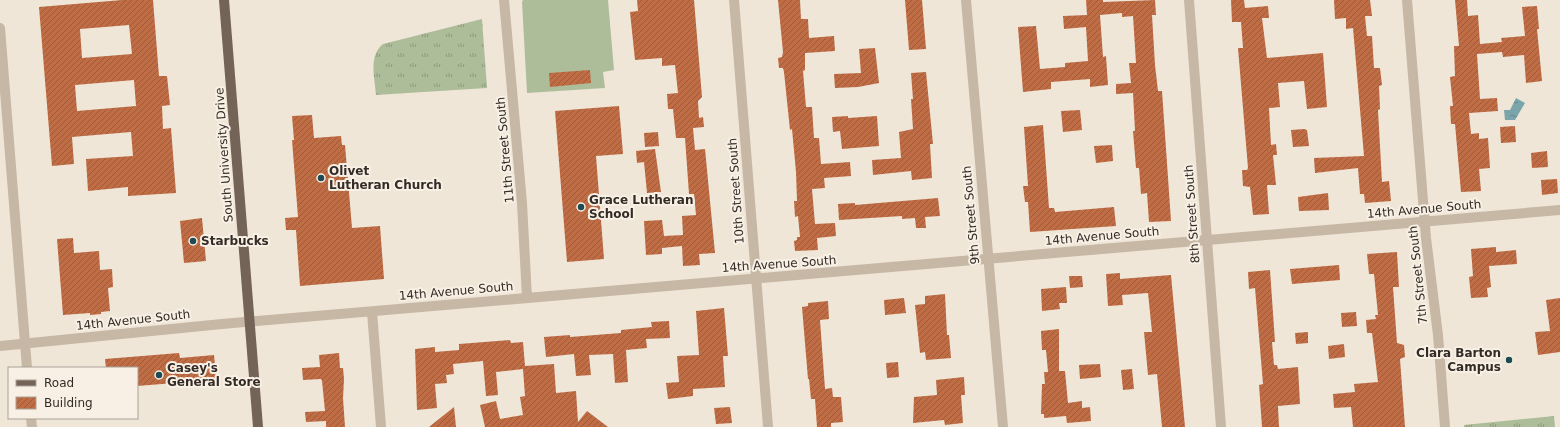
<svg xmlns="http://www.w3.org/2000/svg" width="1560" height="427" viewBox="0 0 1560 427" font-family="'DejaVu Sans',sans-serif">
  <defs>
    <pattern id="grass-tufts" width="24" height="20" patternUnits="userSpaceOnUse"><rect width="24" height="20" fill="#aebd99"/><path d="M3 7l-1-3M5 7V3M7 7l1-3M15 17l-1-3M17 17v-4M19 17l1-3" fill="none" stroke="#8e9a7d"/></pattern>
    <pattern id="water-ripples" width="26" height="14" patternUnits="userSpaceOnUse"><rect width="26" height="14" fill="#79a5ab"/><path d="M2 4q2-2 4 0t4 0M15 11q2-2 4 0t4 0" fill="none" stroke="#64878b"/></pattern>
    <pattern id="building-hatch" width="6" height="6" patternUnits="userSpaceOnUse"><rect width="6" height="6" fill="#c06d45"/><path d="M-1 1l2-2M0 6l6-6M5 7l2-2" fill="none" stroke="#9d5a39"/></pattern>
  </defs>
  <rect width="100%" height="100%" fill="#efe6d8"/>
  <g fill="url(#grass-tufts)">
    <path d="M482 19 487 88 376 95C375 78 368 56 383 44Z"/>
    <path d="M1554 416 1555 427H1464V425Z"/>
  </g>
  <path fill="#aebd99" d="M523 0H608L614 70 603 72 605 88 527 93 522 2Z"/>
  <path fill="url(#water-ripples)" d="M1516 98 1525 103 1515 120H1505L1504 110H1510Z"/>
  <g fill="url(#building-hatch)" fill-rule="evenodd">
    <path d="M122 0H153L159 76H167L170 105 162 106 163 129 171 128 176 193 128 196V187L88 191 86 159 133 156 131 132 72 137 74 164 52 166 39 7ZM129 25 132 54 82 58 80 29ZM134 80 136 106 77 111 75 85Z"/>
    <path d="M637 0H694L702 97 698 101 699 118 703 117 704 127 693 128 695 150 705 149 715 253 699 254 700 265 683 266 682 246 662 248V254L646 255 644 221 662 220 664 236 683 235 682 216 696 215 694 194H689L685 138H676L673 109H668L667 94 678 93 675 65 662 66V58L635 60 630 12 638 11Z"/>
    <path d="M778 0H800L801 19H808L809 38 834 36 835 51 805 53V70L803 71 806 107H812L814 138H819L821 164 850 162 851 176 824 178 825 188 812 189 815 224 835 223 836 236 817 238 818 250 795 251 794 241 797 240V237H800L798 216 795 217 794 201H797L796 172 792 129 790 130 784 72 783 68H779L778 58 782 57 783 52Z"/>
    <path d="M905 0H922L926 49 909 50Z"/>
    <path d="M1086 0H1103V2L1155 0 1156 15H1152L1155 65 1158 91H1162L1171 221 1149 222 1147 193 1141 194 1139 168H1136L1133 131H1135L1133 93 1116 94V84L1131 83 1129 63H1136L1133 16 1122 17V13L1100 15 1103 57 1106 56 1108 85 1090 87V79L1051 82V89L1023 92 1018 27 1036 26 1040 69 1065 67V63L1088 61 1086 27 1064 29 1063 16 1087 15Z"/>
    <path d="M1231 0H1244L1245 8 1268 6 1269 18H1262L1267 58 1323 53 1327 107 1307 109 1304 81 1278 83 1280 107 1269 108 1271 145 1276 144 1277 155H1273L1276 185H1267L1269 214 1253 215 1250 187 1243 186 1242 170H1247L1248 168 1238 48H1243L1241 22H1232Z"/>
    <path d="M1334 0H1370L1372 16H1365L1367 36H1372L1374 68H1380L1382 85 1379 86 1380 109 1378 110 1382 182 1389 181 1391 201 1365 203 1364 194H1360L1358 168 1315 173 1314 158 1364 156 1353 28 1346 29V18L1335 19Z"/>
    <path d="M1455 0H1467L1468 16 1478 15 1480 44 1502 42 1501 38 1525 36 1522 7 1537 6 1539 29H1537L1542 81 1526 83 1524 55 1503 57 1502 52 1477 54 1480 99 1497 98 1498 111 1469 113 1471 134 1479 133V139L1488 138 1490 168 1479 169 1481 191 1461 192 1455 124H1451L1450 106H1453L1450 77 1455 76 1454 46H1459Z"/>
    <path d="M875 48 879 83 858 87 835 88 834 74 861 73 859 49Z"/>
    <path d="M590 70 591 83 550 87 549 73Z"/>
    <path d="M926 72 933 144H930L932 178 912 180 911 171 873 175 872 160 901 158 899 132 913 129 911 99H913L911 73Z"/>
    <path d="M619 106 623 154 596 156 604 259 567 262 555 111Z"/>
    <path d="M1080 110 1082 130 1063 132 1061 111Z"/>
    <path d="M312 115 314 138 341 136 342 145H345L352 228 380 226 384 279 300 286 296 230H286L285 218 298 217 292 140H294L292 116Z"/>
    <path d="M848 116V118L877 116 879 146 842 149 840 131 833 132 832 117Z"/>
    <path d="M1043 125 1049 208H1054L1055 212 1114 207 1116 226 1030 232 1028 202H1025L1023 186H1028L1024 127Z"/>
    <path d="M1515 126 1516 142 1501 143 1500 127Z"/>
    <path d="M1304 129 1307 130 1309 146 1293 147 1291 130Z"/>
    <path d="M658 132 659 146 645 147 644 133Z"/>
    <path d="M1112 145 1113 161 1096 163 1094 146Z"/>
    <path d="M655 149 661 192 647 193 644 162 637 163 636 151Z"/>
    <path d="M1547 151 1548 167 1532 168 1531 153Z"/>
    <path d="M1557 179 1558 193 1542 195 1541 180Z"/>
    <path d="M1328 193 1329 210 1299 211 1298 197Z"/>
    <path d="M938 198 940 216 925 217 926 228H916L915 218 902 219V216L839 220 838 204 855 203V205Z"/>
    <path d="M202 218 206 261 184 263 180 221Z"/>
    <path d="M73 238 74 253 99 251 100 270 112 269 113 287 108 288 110 311 101 312V314L90 315V313L63 315 57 239Z"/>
    <path d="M1496 247V252L1516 250 1517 264 1489 266 1491 287 1487 288 1488 297 1471 298 1469 277 1473 276 1471 249Z"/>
    <path d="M1397 252 1399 287H1393L1397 343 1404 345 1405 357 1400 359 1405 427H1353L1351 407 1334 408 1333 394 1355 392 1354 384 1378 382 1372 333H1367L1366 320 1376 319 1375 315H1378L1374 274H1369L1367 254Z"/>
    <path d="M1339 265 1340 280 1292 284 1290 269Z"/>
    <path d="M1270 270 1275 342H1272L1274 365H1277L1278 369 1298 367 1300 404 1278 406 1279 427H1262L1259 385 1263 384 1255 288 1249 289 1248 272Z"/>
    <path d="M1120 273V279L1171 275 1185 427H1162L1157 374 1148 375 1144 332H1152L1148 293 1122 295 1123 305 1108 306 1106 274Z"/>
    <path d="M1069 276H1082L1083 287 1070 288Z"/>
    <path d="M1066 287 1067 303H1059L1060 309 1042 311 1041 289Z"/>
    <path d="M945 294 947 335H949L951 358 926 360 925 352 920 353 915 305 925 304V296Z"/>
    <path d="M904 298 906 313 885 315 884 300Z"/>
    <path d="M1560 298V352L1538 355 1535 332 1550 331 1546 300Z"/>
    <path d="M828 301 829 319 820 320 825 389 832 388 833 397H841L843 422 831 423V427H817L815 399H811L809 379H808L802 307 808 306V303Z"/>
    <path d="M724 308 728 356H723L725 387 693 389V396L668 399 666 383 679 382 677 356 699 355 696 311Z"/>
    <path d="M1356 312 1357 326 1342 327 1341 313Z"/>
    <path d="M669 321 670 338 646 339 647 348 626 350 628 382 615 383 613 354 589 355 591 375 576 376 574 354 546 357 544 337 570 335V337L621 333V330L652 327 651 322Z"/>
    <path d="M1059 329V371H1065L1068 403 1082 401V408L1090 407 1091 421 1067 423 1066 416 1044 418V414H1041L1042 384H1045L1044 372H1048L1046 350H1042L1041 331Z"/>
    <path d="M1308 332V343L1296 344 1295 333Z"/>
    <path d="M510 340 511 343 523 342 525 366 554 364 556 393 576 391 578 422 587 411 608 427H485L480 405 496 401 500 419 523 415 520 397 525 396 523 369 496 372 498 395 486 396 483 361 453 364 454 374 446 375 447 383 435 384 437 408 417 410 415 349 435 347V352L459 350V344Z"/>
    <path d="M1344 344 1345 357 1329 359 1328 346Z"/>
    <path d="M179 353 180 358 214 355 217 385 191 387 187 382 137 386V368H106L105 359Z"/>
    <path d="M339 353 340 368H343L344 379 343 398 345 427H326V421L306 422 305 412 325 411 322 381 321 379 303 380 302 368 320 367 319 355Z"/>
    <path d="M898 362 899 377 887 378 886 363Z"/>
    <path d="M1100 364 1101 377 1080 379 1079 365Z"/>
    <path d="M1132 369 1134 389 1123 390 1121 370Z"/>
    <path d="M964 377 965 395H961L963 423 945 425 944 420 913 423 914 397 937 395 936 380Z"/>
    <path d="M454 407 456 427H429Z"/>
    <path d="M730 407 732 423 716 424 714 408Z"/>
  </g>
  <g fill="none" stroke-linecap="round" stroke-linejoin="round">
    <g stroke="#c7b7a5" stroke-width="10">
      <path d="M504 0 522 203 527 298"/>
      <path d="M734 0 768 427"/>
      <path d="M966 0 1003 427"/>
      <path d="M1189 0 1221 427"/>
      <path d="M1407 0 1426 238 1438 335 1445 427"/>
      <path d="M0 28 27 368"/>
      <path d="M372 312 381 427"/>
      <path d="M0 346 222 324 1560 210"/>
      <path d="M31 418 32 427"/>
    </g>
    <path stroke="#746357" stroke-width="10" d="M224 0 258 427"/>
  </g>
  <g fill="#1e4a52" stroke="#f8f0e4" stroke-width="1.5">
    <circle cx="321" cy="178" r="4"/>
    <circle cx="581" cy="207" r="4"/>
    <circle cx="193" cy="241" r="4"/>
    <circle cx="1509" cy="360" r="4"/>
    <circle cx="159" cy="375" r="4"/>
  </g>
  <g text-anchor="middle" stroke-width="4" stroke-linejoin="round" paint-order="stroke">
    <g font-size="12" fill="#332b26" stroke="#f8f0e4">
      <text transform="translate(505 150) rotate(-95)" y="4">11th Street South</text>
      <text transform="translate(224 155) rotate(-94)" y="4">South University Drive</text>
      <text transform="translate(736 191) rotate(-94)" y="4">10th Street South</text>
      <text transform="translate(1424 209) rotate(-5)" y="4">14th Avenue South</text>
      <text transform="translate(1192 214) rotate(-94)" y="4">8th Street South</text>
      <text transform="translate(971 215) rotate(-95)" y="4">9th Street South</text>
      <text transform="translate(1102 236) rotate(-5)" y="4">14th Avenue South</text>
      <text transform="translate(779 264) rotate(-4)" y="4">14th Avenue South</text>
      <text transform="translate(1418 275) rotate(-96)" y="4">7th Street South</text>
      <text transform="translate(456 291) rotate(-5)" y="4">14th Avenue South</text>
      <text transform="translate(133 320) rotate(-6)" y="4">14th Avenue South</text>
    </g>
    <g font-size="12" font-weight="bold" fill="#332b26" stroke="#f8f0e4" text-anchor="start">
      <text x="329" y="175">Olivet<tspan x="329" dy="14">Lutheran Church</tspan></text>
      <text x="589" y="204">Grace Lutheran<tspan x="589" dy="14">School</tspan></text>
      <text x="201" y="245">Starbucks</text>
      <text x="1501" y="357" text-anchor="end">Clara Barton<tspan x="1501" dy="14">Campus</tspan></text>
      <text x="167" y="372">Casey's<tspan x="167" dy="14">General Store</tspan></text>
    </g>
  </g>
  <rect x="8" y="367" width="130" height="52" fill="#f8f0e4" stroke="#a9a198"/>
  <rect x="16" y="380" width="20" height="6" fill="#746357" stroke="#a9a198"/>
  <text x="44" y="387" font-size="12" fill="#332b26">Road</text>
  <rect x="16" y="397" width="20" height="12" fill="url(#building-hatch)" stroke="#a9a198"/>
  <text x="44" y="407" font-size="12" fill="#332b26">Building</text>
</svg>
